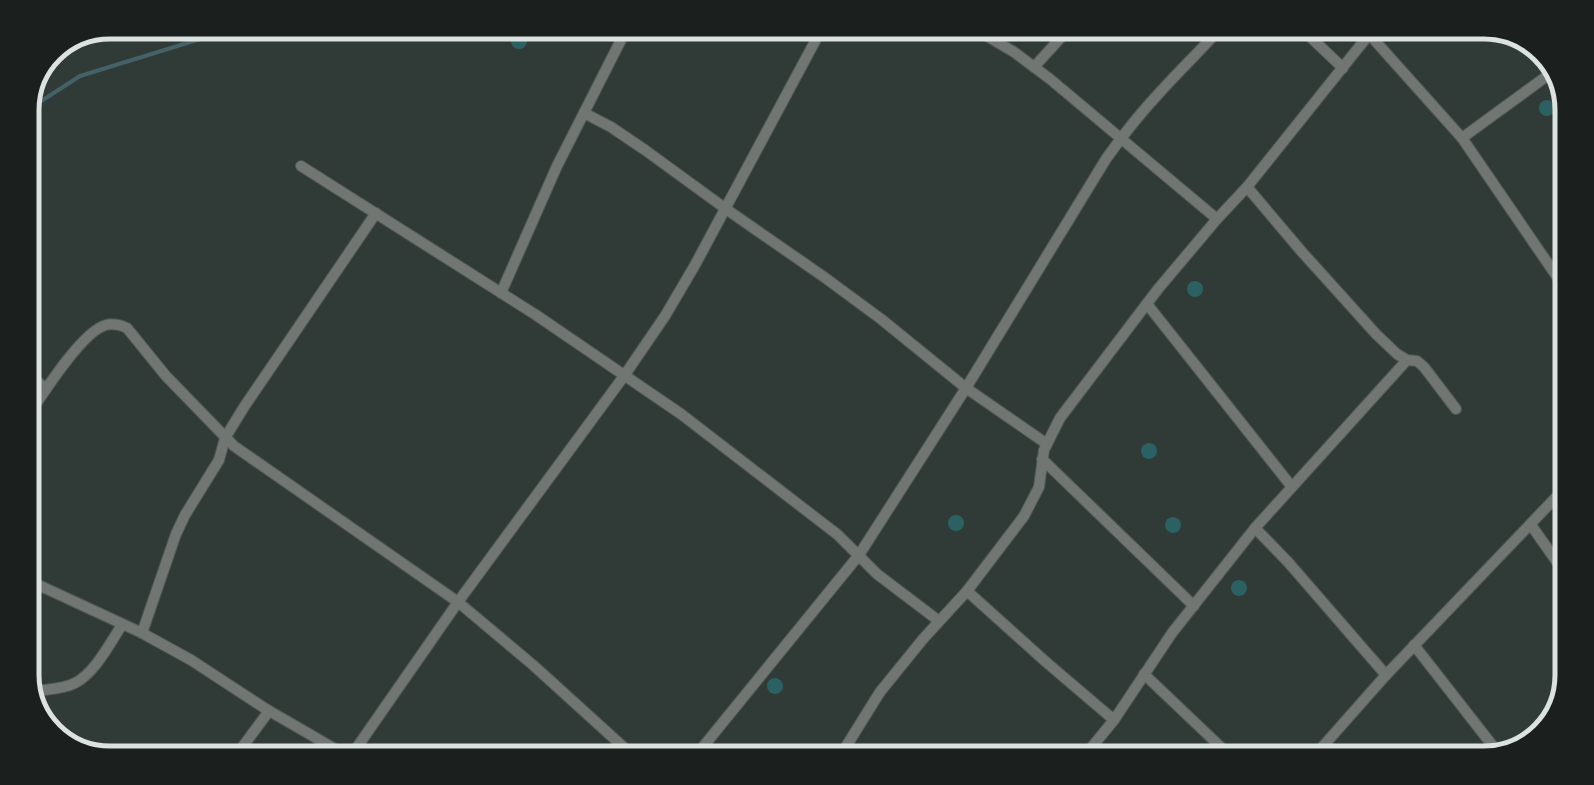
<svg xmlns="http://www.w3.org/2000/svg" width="1594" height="785" viewBox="0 0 1594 785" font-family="'Work Sans',sans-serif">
  <rect width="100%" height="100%" fill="#303a37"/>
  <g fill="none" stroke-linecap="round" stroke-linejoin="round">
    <path stroke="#436167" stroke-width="4" d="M32 107 80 76 223 32"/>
  </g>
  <g fill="#2c6163">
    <circle cx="519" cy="41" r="8"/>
    <circle cx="1547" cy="108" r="8"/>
    <circle cx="1195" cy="289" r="8"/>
    <circle cx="1149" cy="451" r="8"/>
    <circle cx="956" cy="523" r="8"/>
    <circle cx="1173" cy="525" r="8"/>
    <circle cx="1239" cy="588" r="8"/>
    <circle cx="775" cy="686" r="8"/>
  </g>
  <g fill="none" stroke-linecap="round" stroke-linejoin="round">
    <g stroke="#4f5855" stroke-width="12">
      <g id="minor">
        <path d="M980 32 1014 52 1050 79 1217 219"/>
        <path d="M1305 32 1343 68"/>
        <path d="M1369 34 1462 138 1562 284"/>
        <path d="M1034 67 1066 32"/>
        <path d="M584 113 611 127 645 150 726 209 824 277 881 319 966 388 1047 444"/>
        <path d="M1462 138 1551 73"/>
        <path d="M301 166 536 315 681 414 838 535 877 574 939 621"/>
        <path d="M1247 187 1302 252 1376 334 1397 354 1407 360 1417 361 1424 367 1456 409"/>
        <path d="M501 293 557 166 625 32"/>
        <path d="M1147 304 1292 487"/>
        <path d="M32 377 46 389"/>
        <path d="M32 410C46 389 83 331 106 325 114 323 120 325 127 328L166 376 234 446 458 602 533 665 630 753"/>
        <path d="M1042 459 1194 606"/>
        <path d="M1531 525 1562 569"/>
        <path d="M1255 528 1288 562 1386 675"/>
        <path d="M32 582 142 633 191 660 266 709 342 753"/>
        <path d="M967 591 1046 662 1114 720"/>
        <path d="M142 633 176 534 185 515 219 460 225 438 244 407 376 213"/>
        <path d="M1414 645 1496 750"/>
        <path d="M1144 674 1227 753"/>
        <path d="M36 691C49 689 64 689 75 683 95 673 110 643 122 625"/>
        <path d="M238 753 269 711"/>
        <path d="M353 753 458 602 624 376 665 316 695 265 820 32"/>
        <path d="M698 753 859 555 966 388 1106 159C1123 135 1142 111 1162 90 1180 70 1199 52 1217 32"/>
        <path d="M842 753 880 692 923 639 967 591 1024 516 1039 487 1044 450 1060 418 1158 289 1217 219 1247 187 1371 32"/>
        <path d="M1087 753 1114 720 1172 633 1255 528 1407 360"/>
        <path d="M1317 753 1386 675 1562 491"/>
      </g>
    </g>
    <use href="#minor" stroke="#717673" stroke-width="10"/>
  </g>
  <path d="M0 0H1594V785H0ZM110 39H1484A71 71 0 0 1 1555 110V675A71 71 0 0 1 1484 746H110A71 71 0 0 1 39 675V110A71 71 0 0 1 110 39Z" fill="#1b201f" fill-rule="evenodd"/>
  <path fill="none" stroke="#dce2e0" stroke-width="5" d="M110 39H1484A71 71 0 0 1 1555 110V675A71 71 0 0 1 1484 746H110A71 71 0 0 1 39 675V110A71 71 0 0 1 110 39Z"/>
</svg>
